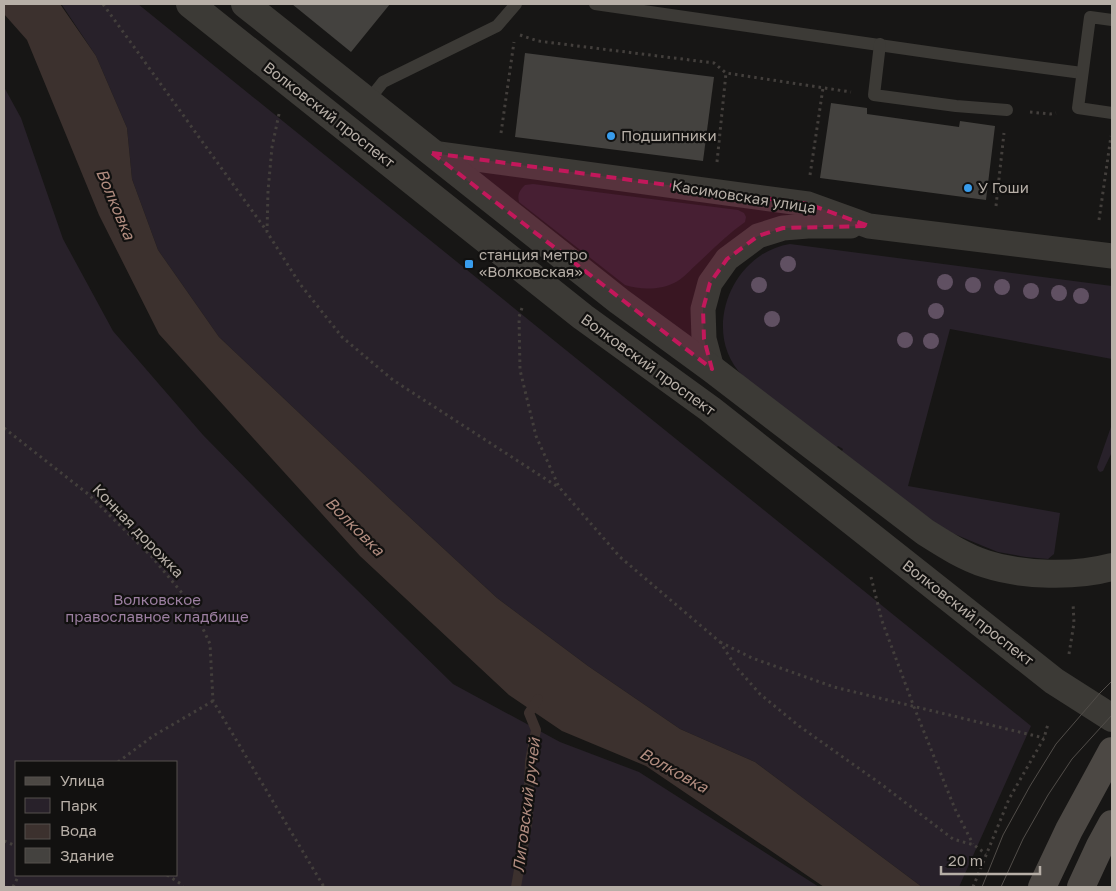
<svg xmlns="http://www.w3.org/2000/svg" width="1116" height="891" viewBox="0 0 1116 891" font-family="'Golos Text',sans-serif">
  <rect width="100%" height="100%" fill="#171615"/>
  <g fill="#28212a" fill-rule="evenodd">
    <path d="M63 4H138L1031 726 959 887H922L755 762 680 729 588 666 497 598 391 500 219 337 158 250 132 179 127 128 96 56 62 5Z"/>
    <path d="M4 87 21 118 63 239 113 331 203 435 308 542 453 684 560 742 639 772 819 887H4ZM176 762V875H16V762Z"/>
    <path d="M533 184 738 210 744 213 746 217 745 222C728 234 713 249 698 263 691 269 683 279 674 283 660 290 640 290 625 285L519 202C517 194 520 190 525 185Z"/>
    <path d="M790 244 1112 286V359L950 329 908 486 1060 513 1054 554 1048 559 1026 557 998 552 983 546 952 533 937 524 841 453 843 449 838 446 835 449 743 376C700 333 731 253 790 244Z"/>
    <path d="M1112 424V452L1103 471 1100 472 1098 470 1097 467Z"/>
  </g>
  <path fill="#3c312e" d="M4 4H60L96 56 127 128 132 179 158 250 219 337 391 500 497 598 588 666 680 729 755 762 922 887H824L646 766 562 731 509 695 360 556 159 334 99 215 27 40 4 14Z"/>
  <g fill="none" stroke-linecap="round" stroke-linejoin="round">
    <path stroke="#3c312e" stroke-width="10" d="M516 887 528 818 530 761 536 730 529 713 538 699"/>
  </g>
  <g fill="#44423f">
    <path d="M292 4H390L351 52Z"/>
    <path d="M525 53 714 77 703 161 515 137Z"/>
    <path d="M831 103 867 108V114L952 126 959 127 960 121 995 126 986 200 820 178Z"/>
  </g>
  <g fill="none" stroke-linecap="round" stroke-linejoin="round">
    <g stroke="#433f3c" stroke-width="3" stroke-dasharray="2.5 4" stroke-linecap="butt">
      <path d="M103 4 266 230"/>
      <path d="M520 35 538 41 714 63 726 73 851 92"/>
      <path d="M1030 112 1050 114 1056 113"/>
      <path d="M279 114 272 147 268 191 267 232 300 284 342 337 393 380 558 487"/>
      <path d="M501 133 514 42"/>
      <path d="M717 162 726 73"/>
      <path d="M810 175 823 88"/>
      <path d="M996 206 1004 133"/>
      <path d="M1099 220 1111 136"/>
      <path d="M522 308 519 317 520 370 536 436 559 487 620 557 720 642 736 667 760 694 799 726 881 784 953 839 974 845 986 854"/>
      <path d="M4 428 88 494 152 557 192 605 210 644 213 701 324 887"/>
      <path d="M871 577 882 621 914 707 955 809 973 844"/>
      <path d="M720 642 752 658 834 687 1044 738"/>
      <path d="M1069 654 1074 623 1073 603"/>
      <path d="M118 762 153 736 213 701"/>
      <path d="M4 841 16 846"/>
      <path d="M167 875 181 884 183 887"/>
      <path d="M13 887 19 875"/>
      <path d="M973 887 1009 799 1044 738 1048 724"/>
    </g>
    <g stroke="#3c3a36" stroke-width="12">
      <path d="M595 4 962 57 1082 73"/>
      <path d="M1112 20 1090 17 1078 108 1112 113"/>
      <path d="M880 44 874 95 956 106 1007 110"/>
      <path d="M368 101 383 82 497 26 516 4"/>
    </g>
    <g stroke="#3c3a36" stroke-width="25">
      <path d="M432 153 808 204 869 226 1112 256"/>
      <path d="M712 369 704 339 703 309 710 283 727 259 758 236 783 228 808 226H851"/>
    </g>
    <g stroke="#3c3a36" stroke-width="28">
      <path d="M190 4 583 317 710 409 1054 681 1112 718"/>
      <path d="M245 4 619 301 712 369 925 532C944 544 964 557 986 564 1023 576 1075 577 1112 567"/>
    </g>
    <g stroke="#4c4844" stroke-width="28">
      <path d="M1042 887 1069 830 1112 751"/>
      <path d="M1081 887 1100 846 1112 824"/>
    </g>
    <g stroke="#514d49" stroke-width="1">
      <path d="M982 887 1003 835 1030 786 1056 744 1100 693 1112 681"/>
      <path d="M1001 887 1023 839 1048 795 1072 759 1112 715"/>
    </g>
  </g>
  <g fill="#605062">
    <circle cx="788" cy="264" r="8"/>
    <circle cx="945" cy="282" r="8"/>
    <circle cx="759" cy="285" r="8"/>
    <circle cx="973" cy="285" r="8"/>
    <circle cx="1002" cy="287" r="8"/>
    <circle cx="1031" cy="291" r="8"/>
    <circle cx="1059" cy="293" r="8"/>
    <circle cx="1081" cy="296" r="8"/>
    <circle cx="936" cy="311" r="8"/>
    <circle cx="772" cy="319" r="8"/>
    <circle cx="905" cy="340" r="8"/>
    <circle cx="931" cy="341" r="8"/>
  </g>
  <path fill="#c2185b" fill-opacity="0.2" stroke="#c2185b" stroke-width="4" stroke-dasharray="10 6" stroke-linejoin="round" d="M432 153 808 204 869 226 783 228 758 236 727 259 710 283 703 309 704 339 712 369Z"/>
  <g fill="#389cec" stroke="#121110" stroke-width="2">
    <circle cx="611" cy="136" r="5"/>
    <circle cx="968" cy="188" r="5"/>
    <rect x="464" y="259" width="10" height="10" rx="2.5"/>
  </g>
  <g text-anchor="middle" stroke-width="4.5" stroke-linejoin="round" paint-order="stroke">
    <g font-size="15" fill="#b7afa7" stroke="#121110">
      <text transform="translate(329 115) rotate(38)" y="5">Волковский проспект</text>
      <text transform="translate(744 197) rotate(9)" y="5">Касимовская улица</text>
      <text transform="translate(648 365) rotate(36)" y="5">Волковский проспект</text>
      <text transform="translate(138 531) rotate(46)" y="5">Конная дорожка</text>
      <text transform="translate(968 613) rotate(38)" y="5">Волковский проспект</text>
    </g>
    <g font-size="15" fill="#b7afa7" stroke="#121110" text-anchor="start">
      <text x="621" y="141">Подшипники</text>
      <text x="978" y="193">У Гоши</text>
      <text x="479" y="260">станция метро<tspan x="479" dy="17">«Волковская»</tspan></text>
    </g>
    <g font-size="15" fill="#9c7fa1" stroke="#121110">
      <text x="157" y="605">Волковское<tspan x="157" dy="17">православное кладбище</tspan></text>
    </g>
    <g font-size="16" font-style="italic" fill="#b18c7f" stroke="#121110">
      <text transform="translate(116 204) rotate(67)" y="6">Волковка</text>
      <text transform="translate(355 526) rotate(45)" y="6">Волковка</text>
      <text transform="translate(674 770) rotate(29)" y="6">Волковка</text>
      <text transform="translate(526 805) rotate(-83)" y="6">Лиговский ручей</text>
    </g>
  </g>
  <rect width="1116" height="891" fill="none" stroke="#b7afa7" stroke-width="10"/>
  <rect x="15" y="761" width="162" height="115" fill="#121110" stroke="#54504c"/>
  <rect x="25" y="777" width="25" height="8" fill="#4c4844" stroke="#54504c"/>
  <text x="60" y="786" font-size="15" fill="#b7afa7">Улица</text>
  <rect x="25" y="798" width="25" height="15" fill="#28212a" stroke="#54504c"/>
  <text x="60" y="811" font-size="15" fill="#b7afa7">Парк</text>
  <rect x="25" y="824" width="25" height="15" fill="#3c312e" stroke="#54504c"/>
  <text x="60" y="836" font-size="15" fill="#b7afa7">Вода</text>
  <rect x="25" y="848" width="25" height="15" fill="#44423f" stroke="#54504c"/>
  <text x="60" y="861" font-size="15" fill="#b7afa7">Здание</text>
  <path d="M941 866v8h99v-8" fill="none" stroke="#b7afa7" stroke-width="2.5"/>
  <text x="948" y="866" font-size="15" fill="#b7afa7" stroke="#121110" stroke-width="4" paint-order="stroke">20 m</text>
</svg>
